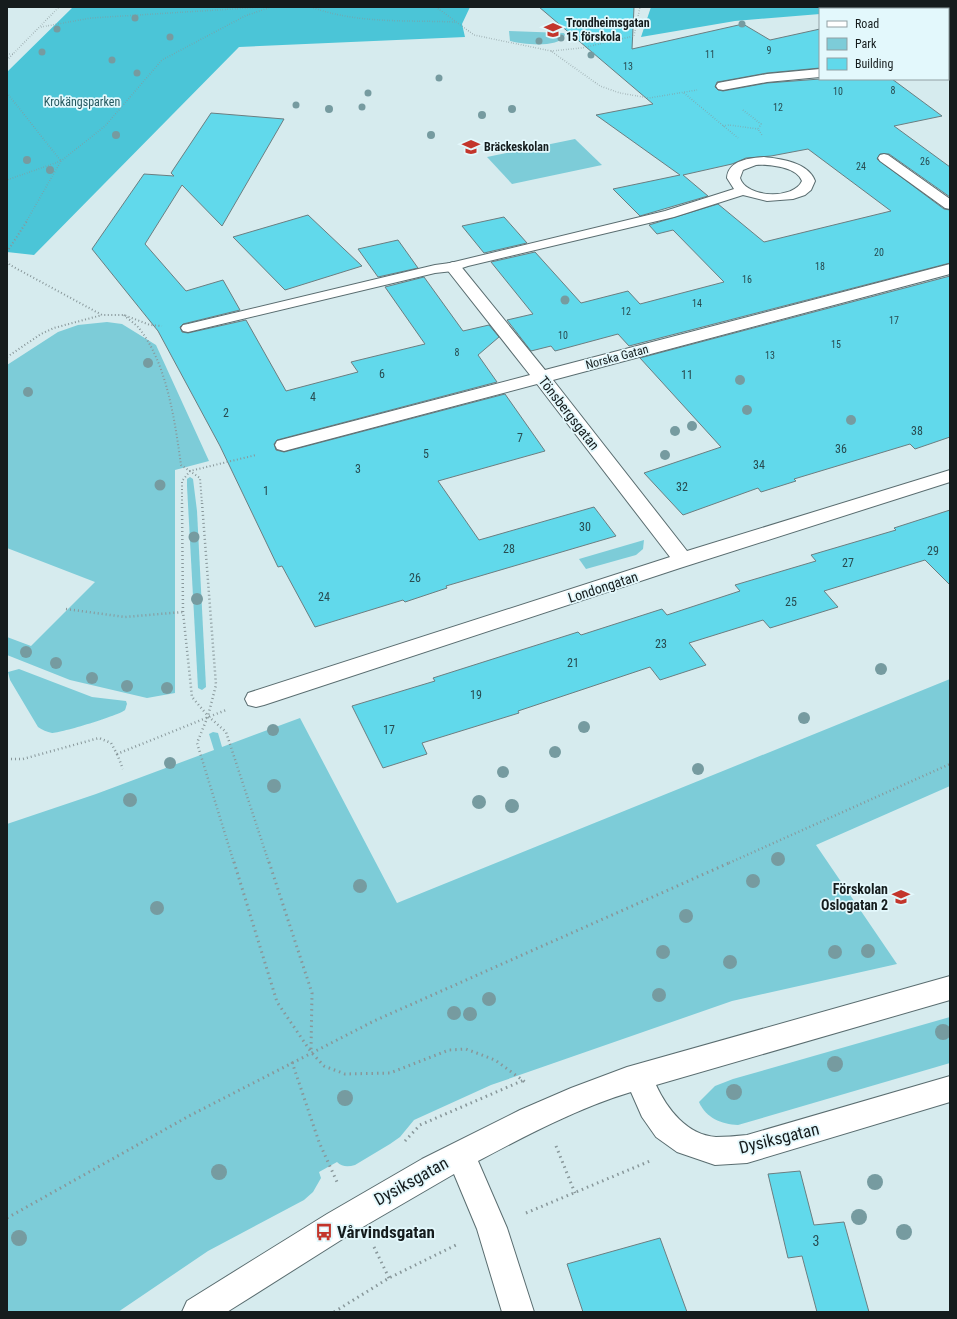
<svg xmlns="http://www.w3.org/2000/svg" width="957" height="1319" viewBox="0 0 957 1319" font-family="'Roboto Condensed',sans-serif">
  <rect width="100%" height="100%" fill="#d6ebee"/>
  <g fill="#7dccd8">
    <path d="M509 31 564 33 565 35C558 49 522 44 510 41Z"/>
    <path d="M575 139 602 165 512 184 487 157Z"/>
    <path d="M107 322 122 324 156 345 209 461 175 470V693L147 698 70 680 7 655V637L31 646 95 582 7 548V365L58 332 78 325Z"/>
    <path d="M190 477 193 479 197 511 206 687 202 690 198 688 187 486V479Z"/>
    <path d="M644 540 643 549 636 555 586 569 579 559Z"/>
    <path d="M19 669 92 697 126 701 127 704C126 706 126 708 125 710 120 715 61 733 52 733 47 732 42 730 38 727L10 680 8 672Z"/>
    <path d="M950 679V786L816 845 897 964 732 1001 491 1085 414 1120 400 1137 390 1144 355 1165C348 1167 342 1167 337 1162L319 1172 321 1178 313 1192 304 1200 208 1251 118 1312H7V824L96 794 214 750 209 734 213 732 218 733 222 747 300 718 397 903Z"/>
    <path d="M950 1017V1063L738 1125C721 1124 706 1118 699 1102L715 1086 733 1079Z"/>
  </g>
  <g fill="#4bc5d7">
    <path d="M73 7H470L462 24 465 37 239 47 34 255 7 252V72Z"/>
    <path d="M651 7H939L904 9H820V14L735 21 641 37Z"/>
  </g>
  <g fill="#61d9eb" stroke="#6b7e81">
    <path d="M539 7H634L632 49 743 24 770 40 820 29V68L767 73 723 81 717 82 715 87 718 90 723 91 767 83 820 79H892L942 116 894 126 950 167V197L889 154H880L877 159 944 209 950 210V263L629 346 618 334 555 351 551 346 531 351 507 320 533 314 491 262 535 252 581 303 628 291 640 304 724 282 673 230 657 234 649 225 718 204 764 242 891 211 808 149 771 156 746 158 732 164 683 175 708 196 640 216 613 189 680 175 596 115 653 104Z"/>
    <path d="M211 113 284 119 222 226 182 185 145 244 186 291 223 280 240 310 183 324 180 327 182 332 188 333 246 320 286 391 358 372 351 362 425 344 385 287 424 277 463 331 489 325 499 337 478 355 497 382 277 440 274 444 276 450 284 452 505 394 545 451 438 481 479 540 594 507 616 536 446 586 447 588 405 602 403 600 315 627 282 566 278 567 220 446 158 331 92 249 144 174 174 176 171 173Z"/>
    <path d="M308 215 362 266 285 290 233 237Z"/>
    <path d="M504 217 527 243 484 253 462 226Z"/>
    <path d="M398 240 418 268 378 277 358 249Z"/>
    <path d="M950 276V437L915 449 910 444 794 479 796 481 761 492 758 488 683 515 644 473 721 447 640 358Z"/>
    <path d="M950 510V585L925 560 824 591 838 607 770 628 763 620 689 643 706 665 660 680 650 667 518 711 519 713 422 743 427 754 383 768 352 706 435 681 433 678 578 632 581 635 662 609 667 615 740 591 735 585 816 561 811 555 896 530 894 528Z"/>
    <path d="M800 1171 814 1225 844 1222 869 1312H817L802 1256 788 1258 768 1174Z"/>
    <path d="M660 1238 687 1312H583L567 1264Z"/>
  </g>
  <g fill="none" stroke-linecap="round" stroke-linejoin="round">
    <g stroke="#5a6d70" stroke-width="2">
      <g id="service">
        <path d="M884 154 888 155 950 199V209L945 208 880 161 878 158 880 155Z"/>
        <path d="M764 157C781 159 808 162 815 181L811 190 805 195 793 199 767 201 743 195 674 217 468 266 453 271 435 273 188 332 183 331 181 328 183 325 188 324 435 265 450 263 665 211 734 189 727 178C728 160 750 158 764 157ZM756 165C769 164 797 167 802 181 794 200 746 198 740 178L743 170Z"/>
      </g>
    </g>
    <g stroke="#5a6d70" stroke-width="2">
      <g id="minor">
        <rect x="948" y="56" width="2" height="8"/>
        <path d="M820 69V77L767 82 723 90 718 89 716 86 718 83 723 82 767 74Z"/>
        <path d="M453 262 459 264 545 370 950 264V274L553 380 687 551 950 470V482L680 568 264 705 256 707 248 705 245 699 248 693 670 557 537 384 284 451 277 449 275 445 277 441 530 375 445 267 447 264Z"/>
        <path d="M950 976V1000L656 1085C667 1109 687 1135 716 1137 726 1137 737 1136 747 1135L950 1076V1102L747 1163 715 1165 677 1152 656 1137 642 1117 631 1092C578 1108 527 1135 478 1161L507 1228 534 1312H502L477 1229 454 1174 349 1235 227 1312H182L187 1301 327 1214 422 1159 520 1110 571 1088 627 1067Z"/>
      </g>
    </g>
    <g stroke="#88979a" stroke-width="1.5" stroke-dasharray="0.5 2" stroke-linecap="butt">
      <path d="M311 7C357 24 407 20 455 22"/>
      <path d="M436 7 474 35 551 51 600 86 620 93 649 98 697 90"/>
      <path d="M41 27 91 18 264 7"/>
      <path d="M551 51 582 48 634 36 640 7"/>
      <path d="M7 54H14"/>
      <path d="M7 60 59 7"/>
      <path d="M7 93 61 161 7 180"/>
      <path d="M684 93 738 138"/>
      <path d="M743 110 761 124 758 129 762 135"/>
      <path d="M723 126 729 125 758 129"/>
      <path d="M26 222 61 161 105 126 162 60 245 16 271 7"/>
    </g>
    <g stroke="#88979a" stroke-width="2" stroke-dasharray="1 2.5" stroke-linecap="butt">
      <path d="M7 252 27 221"/>
      <path d="M7 261 10 265 102 315H124L150 325 162 326"/>
      <path d="M124 315C128 319 134 323 138 327 167 362 175 422 181 465L200 478 202 504"/>
      <path d="M7 357 41 334 54 328 102 315"/>
      <path d="M182 504V481L190 471 256 455"/>
    </g>
    <g stroke="#88979a" stroke-width="2.5" stroke-dasharray="1 3" stroke-linecap="butt">
      <path d="M182 503 183 612 192 697 208 716 226 732 269 863"/>
      <path d="M202 503 216 685 208 716 197 743 234 863"/>
      <path d="M66 609 125 617 183 612"/>
      <path d="M117 754 123 769"/>
      <path d="M7 759H23L99 738 111 743 117 754 226 710"/>
      <path d="M729 863 950 764"/>
    </g>
    <g stroke="#88979a" stroke-width="3" stroke-dasharray="1.5 4" stroke-linecap="butt">
      <path d="M234 862 277 1002 311 1052 324 1066 345 1074 390 1073 449 1050 466 1049 495 1060 525 1082"/>
      <path d="M269 862 312 993 311 1051"/>
      <path d="M292 1062 319 1142 337 1182"/>
      <path d="M405 1141 420 1125 524 1080"/>
      <path d="M556 1146 575 1193"/>
      <path d="M526 1213 650 1161"/>
      <path d="M7 1218 189 1116 374 1021 731 862"/>
      <path d="M374 1247 389 1278"/>
      <path d="M334 1312 389 1278 458 1244"/>
    </g>
    <use href="#service" fill="#fff" fill-rule="evenodd"/>
    <use href="#minor" fill="#fff" fill-rule="evenodd"/>
  </g>
  <g fill="#769ba0">
    <circle cx="135" cy="18" r="3.5"/>
    <circle cx="742" cy="24" r="3.5"/>
    <circle cx="57" cy="29" r="3.5"/>
    <circle cx="170" cy="37" r="3.5"/>
    <circle cx="561" cy="38" r="3.5"/>
    <circle cx="539" cy="41" r="3.5"/>
    <circle cx="42" cy="52" r="3.5"/>
    <circle cx="591" cy="55" r="3.5"/>
    <circle cx="112" cy="60" r="3.5"/>
    <circle cx="137" cy="73" r="3.5"/>
    <circle cx="439" cy="78" r="3.5"/>
    <circle cx="368" cy="93" r="3.5"/>
    <circle cx="296" cy="105" r="3.5"/>
    <circle cx="362" cy="107" r="3.5"/>
    <circle cx="329" cy="109" r="4"/>
    <circle cx="512" cy="109" r="4"/>
    <circle cx="482" cy="115" r="4"/>
    <circle cx="116" cy="135" r="4"/>
    <circle cx="431" cy="135" r="4"/>
    <circle cx="27" cy="160" r="4"/>
    <circle cx="50" cy="170" r="4"/>
    <circle cx="565" cy="300" r="4.5"/>
    <circle cx="148" cy="363" r="5"/>
    <circle cx="740" cy="380" r="5"/>
    <circle cx="28" cy="392" r="5"/>
    <circle cx="747" cy="410" r="5"/>
    <circle cx="851" cy="420" r="5"/>
    <circle cx="692" cy="426" r="5"/>
    <circle cx="675" cy="431" r="5"/>
    <circle cx="665" cy="455" r="5"/>
    <circle cx="160" cy="485" r="5.5"/>
    <circle cx="194" cy="537" r="5.5"/>
    <circle cx="197" cy="599" r="6"/>
    <circle cx="26" cy="652" r="6"/>
    <circle cx="56" cy="663" r="6"/>
    <circle cx="881" cy="669" r="6"/>
    <circle cx="92" cy="678" r="6"/>
    <circle cx="127" cy="686" r="6"/>
    <circle cx="167" cy="688" r="6"/>
    <circle cx="804" cy="718" r="6"/>
    <circle cx="584" cy="727" r="6"/>
    <circle cx="273" cy="730" r="6"/>
    <circle cx="555" cy="752" r="6"/>
    <circle cx="170" cy="763" r="6"/>
    <circle cx="698" cy="769" r="6"/>
    <circle cx="503" cy="772" r="6"/>
    <circle cx="274" cy="786" r="7"/>
    <circle cx="130" cy="800" r="7"/>
    <circle cx="479" cy="802" r="7"/>
    <circle cx="512" cy="806" r="7"/>
    <circle cx="778" cy="859" r="7"/>
    <circle cx="753" cy="881" r="7"/>
    <circle cx="360" cy="886" r="7"/>
    <circle cx="157" cy="908" r="7"/>
    <circle cx="686" cy="916" r="7"/>
    <circle cx="868" cy="951" r="7"/>
    <circle cx="663" cy="952" r="7"/>
    <circle cx="835" cy="952" r="7"/>
    <circle cx="730" cy="962" r="7"/>
    <circle cx="659" cy="995" r="7"/>
    <circle cx="489" cy="999" r="7"/>
    <circle cx="454" cy="1013" r="7"/>
    <circle cx="470" cy="1014" r="7"/>
    <circle cx="943" cy="1032" r="8"/>
    <circle cx="835" cy="1064" r="8"/>
    <circle cx="734" cy="1092" r="8"/>
    <circle cx="345" cy="1098" r="8"/>
    <circle cx="219" cy="1172" r="8"/>
    <circle cx="875" cy="1182" r="8"/>
    <circle cx="859" cy="1217" r="8"/>
    <circle cx="904" cy="1232" r="8"/>
    <circle cx="19" cy="1238" r="8"/>
  </g>
  <defs>
    <g id="school-bare" transform="scale(1.38)"><path d="M0-5L7-2L0 1L-7-2ZM-4 1L0 2.5L4 1V4Q0 6-4 4Z" fill="#c3352b" stroke="#e3f8fc" stroke-width="2.5" paint-order="stroke"/></g>
    <g id="bus-bare" transform="scale(1.38)"><path d="M-5-6H5V4H4V6H2V4H-2V6H-4V4H-5ZM-3.5-4V0h7V-4ZM-3.5 1.2v1.5H-2V1.2ZM2 1.2v1.5H3.5V1.2Z" fill="#c3352b" stroke="#e3f8fc" stroke-width="2.5" paint-order="stroke"/></g>
  </defs>
  <g fill-rule="evenodd">
    <use href="#school-bare" x="553" y="30"/>
    <use href="#school-bare" x="471" y="147"/>
    <use href="#school-bare" x="901" y="897"/>
    <use href="#bus-bare" x="324" y="1232"/>
  </g>
  <g text-anchor="middle" stroke-width="3.5" stroke-linejoin="round" paint-order="stroke">
    <g font-size="10" fill="#284b50">
      <text x="769" y="54">9</text>
      <text x="710" y="58">11</text>
      <text x="628" y="70">13</text>
      <text x="893" y="94">8</text>
      <text x="838" y="95">10</text>
      <text x="778" y="111">12</text>
      <text x="925" y="165">26</text>
      <text x="861" y="170">24</text>
      <text x="879" y="256">20</text>
      <text x="820" y="270">18</text>
      <text x="747" y="283">16</text>
      <text x="697" y="307">14</text>
      <text x="626" y="315">12</text>
      <text x="894" y="324">17</text>
      <text x="563" y="339">10</text>
      <text x="836" y="348">15</text>
      <text x="457" y="356">8</text>
      <text x="770" y="359">13</text>
    </g>
    <g font-size="12" font-weight="bold" fill="#151c1d" stroke="#e3f8fc" text-anchor="start">
      <text x="566" y="27">Trondheimsgatan<tspan x="566" dy="14">15 förskola</tspan></text>
      <text x="484" y="151">Bräckeskolan</text>
    </g>
    <g font-size="12" fill="#275a61" stroke="#e3f8fc">
      <text x="82" y="106">Krokängsparken</text>
    </g>
    <g font-size="12" fill="#151c1d" stroke="#e3f8fc">
      <text transform="translate(617 357) rotate(-15)" y="4">Norska Gatan</text>
    </g>
    <g font-size="12" fill="#284b50">
      <text x="382" y="378">6</text>
      <text x="687" y="379">11</text>
      <text x="313" y="401">4</text>
      <text x="226" y="417">2</text>
      <text x="917" y="435">38</text>
      <text x="520" y="442">7</text>
      <text x="841" y="453">36</text>
      <text x="426" y="458">5</text>
      <text x="759" y="469">34</text>
      <text x="358" y="473">3</text>
      <text x="682" y="491">32</text>
      <text x="266" y="495">1</text>
      <text x="585" y="531">30</text>
      <text x="509" y="553">28</text>
      <text x="933" y="555">29</text>
      <text x="848" y="567">27</text>
      <text x="415" y="582">26</text>
      <text x="324" y="601">24</text>
      <text x="791" y="606">25</text>
      <text x="661" y="648">23</text>
      <text x="573" y="667">21</text>
      <text x="476" y="699">19</text>
      <text x="389" y="734">17</text>
    </g>
    <g font-size="14" fill="#151c1d" stroke="#e3f8fc">
      <text transform="translate(569 413) rotate(52)" y="5">Tönsbergsgatan</text>
      <text transform="translate(603 587) rotate(-18)" y="5">Londongatan</text>
    </g>
    <g font-size="14" font-weight="bold" fill="#151c1d" stroke="#e3f8fc" text-anchor="end">
      <text x="888" y="894">Förskolan<tspan x="888" dy="16">Oslogatan 2</tspan></text>
    </g>
    <g font-size="14" fill="#284b50">
      <text x="816" y="1246">3</text>
    </g>
    <g font-size="17" fill="#151c1d" stroke="#e3f8fc">
      <text transform="translate(779 1138) rotate(-14)" y="6">Dysiksgatan</text>
      <text transform="translate(411 1181) rotate(-29)" y="6">Dysiksgatan</text>
    </g>
    <g font-size="17" font-weight="bold" fill="#151c1d" stroke="#e3f8fc" text-anchor="start">
      <text x="337" y="1238">Vårvindsgatan</text>
    </g>
  </g>
  <rect width="957" height="1319" fill="none" stroke="#151c1d" stroke-width="16"/>
  <rect x="819" y="8" width="130" height="72" fill="#e3f8fc" stroke="#91a0a3"/>
  <rect x="827" y="21" width="20" height="6" fill="#ffffff" stroke="#91a0a3"/>
  <text x="855" y="28" font-size="12" fill="#151c1d">Road</text>
  <rect x="827" y="38" width="20" height="12" fill="#7dccd8" stroke="#91a0a3"/>
  <text x="855" y="48" font-size="12" fill="#151c1d">Park</text>
  <rect x="827" y="58" width="20" height="12" fill="#61d9eb" stroke="#91a0a3"/>
  <text x="855" y="68" font-size="12" fill="#151c1d">Building</text>
</svg>
